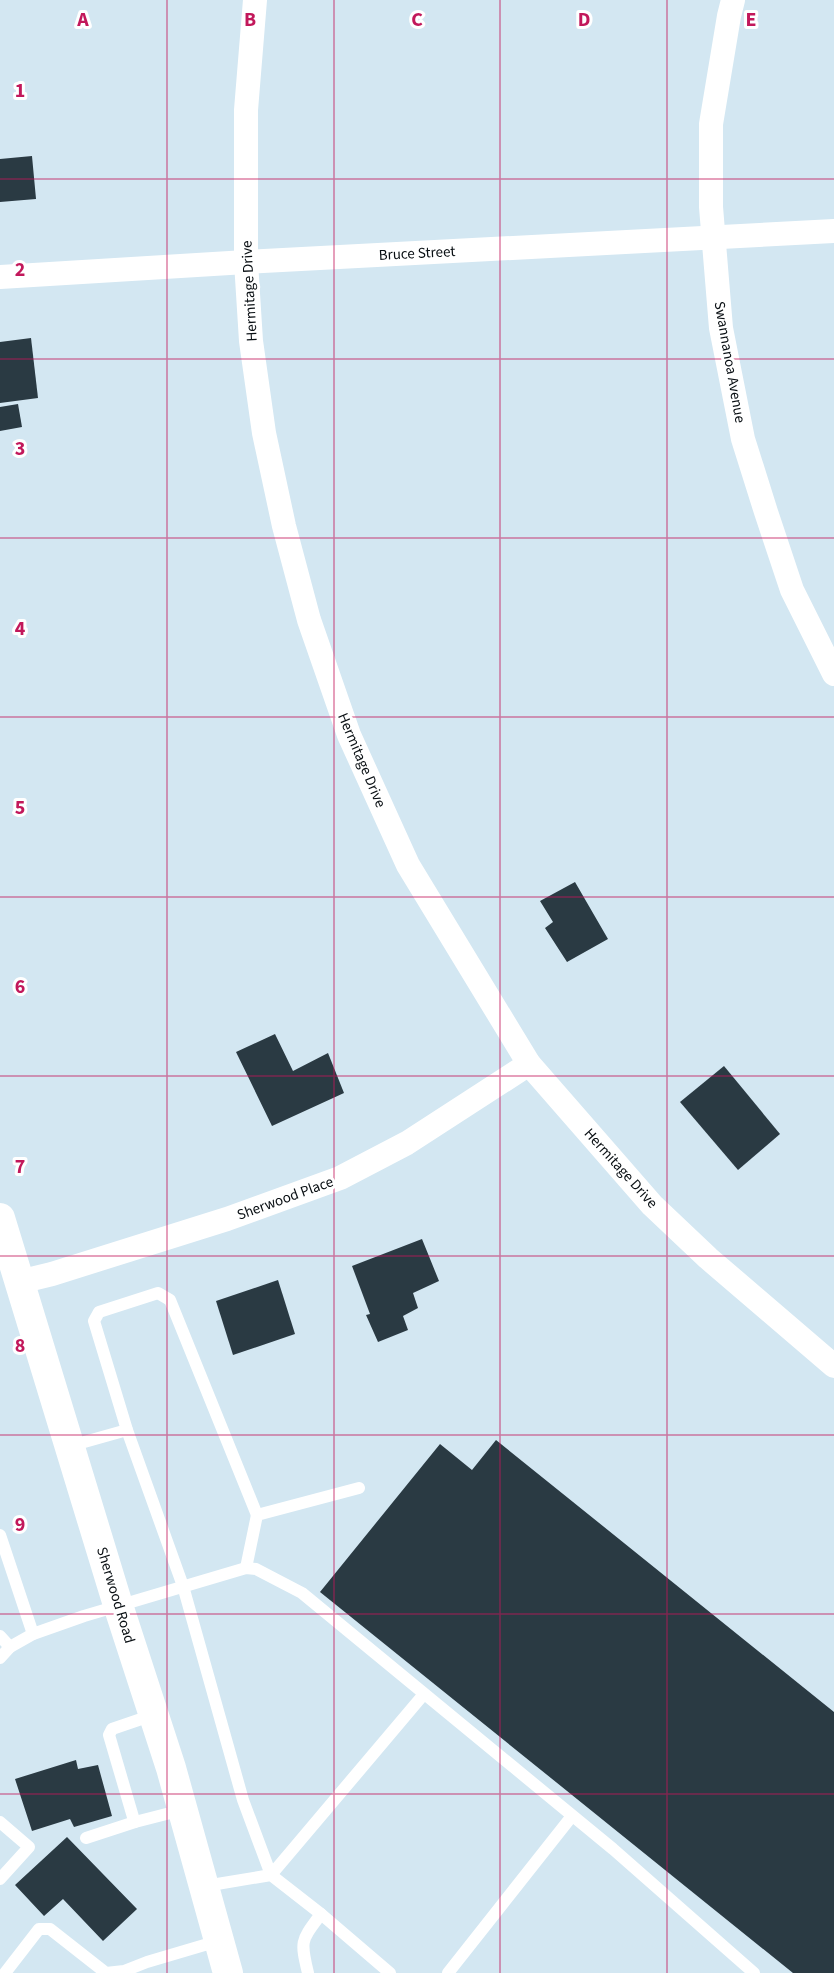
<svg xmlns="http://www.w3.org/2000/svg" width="834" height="1973" viewBox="0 0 834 1973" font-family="'Source Sans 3',sans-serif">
  <rect width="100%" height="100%" fill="#d3e7f2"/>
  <g fill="#2a3a43">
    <path d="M32 156 36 199 0 202V159Z"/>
    <path d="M31 338 38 398 0 403V342Z"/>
    <path d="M18 404 22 427 0 431V407Z"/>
    <path d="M575 882 608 939 567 962 545 928 553 922 540 901Z"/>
    <path d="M275 1034 293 1071 328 1053 344 1093 272 1126 236 1052Z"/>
    <path d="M724 1066 780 1134 738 1170 680 1102Z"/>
    <path d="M422 1239 439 1281 413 1293 418 1308 403 1316 408 1330 378 1342 366 1315 370 1314 352 1266Z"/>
    <path d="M278 1280 295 1334 233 1355 216 1301Z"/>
    <path d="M496 1440 834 1712V1973H793L320 1592 440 1444 472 1470Z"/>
    <path d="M76 1760 78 1769 98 1765 112 1816 74 1827 70 1819 32 1831 15 1779Z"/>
    <path d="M67 1837 137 1909 103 1941 63 1899 44 1916 15 1885Z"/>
  </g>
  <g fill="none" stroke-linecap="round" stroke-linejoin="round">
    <g stroke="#fff" stroke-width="12">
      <path d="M70 1446 127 1430"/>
      <path d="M257 1515 170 1300 158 1293 99 1312 94 1321 127 1430 183 1586 243 1800 271 1875 424 1694"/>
      <path d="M0 1535 33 1634"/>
      <path d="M246 1568 257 1515 359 1488"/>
      <path d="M0 1636 10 1647"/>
      <path d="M0 1658 10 1647 33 1634 84 1616 246 1568 256 1569 302 1593 613 1849 754 1973"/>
      <path d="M153 1715 112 1729 109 1735 133 1817 135 1822 182 1810"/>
      <path d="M0 1822 29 1847 0 1879"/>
      <path d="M86 1838 135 1822"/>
      <path d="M205 1886 271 1875 321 1914 390 1973"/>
      <path d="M5 1973 39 1929H50L106 1973 124 1971 147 1962 218 1941"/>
      <path d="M308 1973C300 1940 301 1941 321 1914"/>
      <path d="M448 1973 572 1816"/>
    </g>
    <g stroke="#fff" stroke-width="24">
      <path d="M255 0 246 110V262L251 341 264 433 284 526 309 620 349 735 408 865 529 1064 652 1205 708 1258 834 1366"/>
      <path d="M733 0 729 16 711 124V207L721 328 743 439 766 512 792 590 834 674"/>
      <path d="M0 277 246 262 834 231"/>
      <path d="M19 1282 52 1274 227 1219 340 1178 407 1143 529 1064"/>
    </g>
    <path stroke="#fff" stroke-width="30" d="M0 1218 118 1605 171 1768 228 1973"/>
  </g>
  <path fill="none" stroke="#c2185b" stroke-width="1.5" stroke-opacity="0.55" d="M167 0V1973M334 0V1973M500 0V1973M667 0V1973M0 179H834M0 359H834M0 538H834M0 717H834M0 897H834M0 1076H834M0 1256H834M0 1435H834M0 1614H834M0 1794H834"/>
  <g text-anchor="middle" stroke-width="6" stroke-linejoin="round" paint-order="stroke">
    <g font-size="15" fill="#080e12" stroke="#fff">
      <text transform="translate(417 253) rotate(-3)" y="5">Bruce Street</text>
      <text transform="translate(249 291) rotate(-93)" y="5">Hermitage Drive</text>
      <text transform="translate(730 362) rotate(80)" y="5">Swannanoa Avenue</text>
      <text transform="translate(362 760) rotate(67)" y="5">Hermitage Drive</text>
      <text transform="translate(621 1168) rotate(48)" y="5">Hermitage Drive</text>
      <text transform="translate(285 1198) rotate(-20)" y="5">Sherwood Place</text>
      <text transform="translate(116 1595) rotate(73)" y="5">Sherwood Road</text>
    </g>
  </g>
  <g font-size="20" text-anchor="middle" font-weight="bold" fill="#c2185b" stroke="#fff" stroke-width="6" stroke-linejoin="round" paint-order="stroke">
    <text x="83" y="26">A</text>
    <text x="250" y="26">B</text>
    <text x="417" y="26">C</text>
    <text x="584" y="26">D</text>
    <text x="751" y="26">E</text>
    <text x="20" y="97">1</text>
    <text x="20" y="276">2</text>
    <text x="20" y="455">3</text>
    <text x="20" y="635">4</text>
    <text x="20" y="814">5</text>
    <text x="20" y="993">6</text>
    <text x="20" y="1173">7</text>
    <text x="20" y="1352">8</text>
    <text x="20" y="1531">9</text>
  </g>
</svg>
